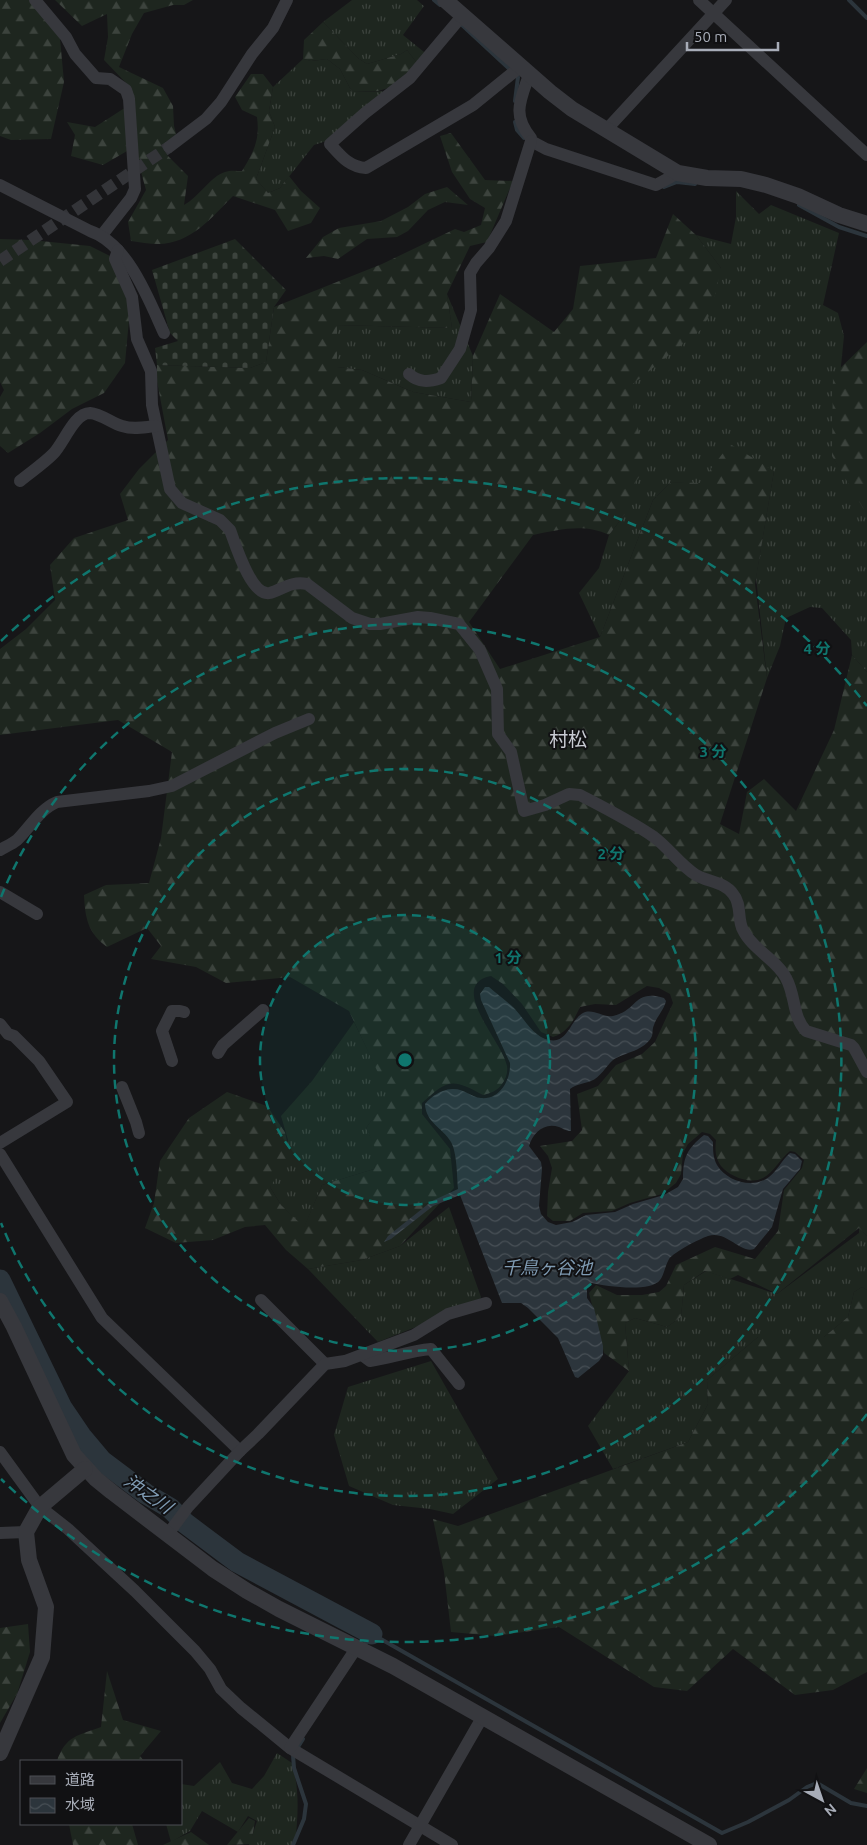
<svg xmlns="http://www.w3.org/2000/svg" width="867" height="1845" viewBox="0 0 867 1845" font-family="Ubuntu,'Noto Sans JP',sans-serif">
  <defs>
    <pattern id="grass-tufts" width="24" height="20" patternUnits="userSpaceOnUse" patternTransform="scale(1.25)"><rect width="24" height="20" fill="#1e261f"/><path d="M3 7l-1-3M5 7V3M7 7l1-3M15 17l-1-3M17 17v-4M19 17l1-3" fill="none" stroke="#3c433d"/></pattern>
    <pattern id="forest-firs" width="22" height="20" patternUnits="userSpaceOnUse" patternTransform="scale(1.25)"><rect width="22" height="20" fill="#1e261f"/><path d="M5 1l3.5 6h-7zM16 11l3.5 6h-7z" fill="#3c433d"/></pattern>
    <pattern id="cemetery-stones" width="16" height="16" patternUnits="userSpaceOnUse" patternTransform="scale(1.25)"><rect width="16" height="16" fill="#1e261f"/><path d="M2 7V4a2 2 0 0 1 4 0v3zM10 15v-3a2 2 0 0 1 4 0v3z" fill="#3c433d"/></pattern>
    <pattern id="water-waves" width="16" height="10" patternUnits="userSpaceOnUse" patternTransform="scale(1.25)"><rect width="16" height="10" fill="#2c353c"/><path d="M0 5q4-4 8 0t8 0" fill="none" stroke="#485056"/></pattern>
  </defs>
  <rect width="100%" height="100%" fill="#161618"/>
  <g fill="url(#grass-tufts)">
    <path d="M352 0H417L424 6 403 35 429 56 420 67 407 50 401 54 367 64 358 58 323 22Z"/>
    <path d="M303 59 312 61 327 59 340 69 352 92 393 91 339 137 314 145 280 188 268 193 256 179 275 127 269 111 273 87Z"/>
    <path d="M736 191 759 214 771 205 839 233 823 305 838 313 844 336 832 456 867 511V672L852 655 851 640 822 608 810 607 786 618 780 646 767 678 756 577 774 471 700 484 671 482 653 500 600 637 579 593 599 568 609 535 625 514 624 383 721 268 696 235 731 244 736 217Z"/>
    <path d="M447 294 473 356 471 402 413 392 362 370 337 367 336 325 452 328Z"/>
    <path d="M354 1022 390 1096 366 1128 379 1155 374 1169 322 1185 304 1228 281 1205 270 1187 288 1140 281 1116 312 1081Z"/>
    <path d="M449 1207 481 1297 479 1302 378 1342 308 1269 362 1260 400 1246Z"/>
    <path d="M859 1228 867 1236V1290L862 1287 854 1292 848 1317 824 1337H758L707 1380 708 1404 688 1442 613 1469 588 1426 629 1371 625 1323 635 1318 667 1327 681 1317 684 1285 706 1271 777 1294 859 1233Z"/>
    <path d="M431 1361 498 1479 453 1514 430 1509 393 1505 349 1486 334 1435 348 1387Z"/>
    <path d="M277 1753 292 1763C300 1791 298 1816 295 1845H249L257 1821 248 1816 238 1832 202 1811 190 1831 171 1842 166 1824H181V1784L194 1786 220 1762 232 1783 252 1789 264 1776Z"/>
  </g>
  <g fill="url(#forest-firs)">
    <path d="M0 0H35L59 28 64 82 51 139 11 140 0 136Z"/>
    <path d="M55 0H193L184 5H173L144 13 132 34 119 67 163 88 173 106 174 126 178 141 167 155 188 176 184 205C199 197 211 176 225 172 230 170 237 171 242 171 254 151 260 140 257 117L242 110 235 97 251 74H263L273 87 269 111 275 127 256 179 268 193 280 188 289 176 301 191 320 208 311 223 288 231 275 210 233 196C212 217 191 244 158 244 149 244 140 242 131 241L128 222 146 190 134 147 103 165 71 156 75 135 67 122 95 127 134 102 127 84 104 60 108 37 107 14 82 26Z"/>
    <path d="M323 22 358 58 367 64 401 54 407 50 420 67 402 84 378 91 352 92 340 69 327 59 311 61 303 59 304 40Z"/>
    <path d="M451 133 485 180 513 181 487 242 470 246 447 294 452 328 337 325V367L362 370 413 392 471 402 473 356 500 294 554 332 573 309 580 266 656 258 673 214 696 235 721 268 712 309 703 328 629 387 643 451 642 473 633 486 625 514 609 535C584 523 559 530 533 535L469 622 500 669 600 637 653 500 671 482 700 483 730 444 774 471 755 584 767 678 720 824 739 834 747 792 764 779 796 811 834 730 852 655 867 672V1236L859 1228 777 1294 738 1275 730 1279 705 1271 684 1285 681 1317 667 1327 635 1318 625 1323 629 1371 604 1353 589 1293 596 1285 617 1295H642L659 1292 666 1286 676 1265 715 1247 755 1259 778 1231 784 1190 802 1168 804 1160 795 1152 790 1151C780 1159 774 1172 763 1178 750 1185 729 1176 721 1166 715 1158 715 1149 716 1140L710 1134 702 1132 688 1144 683 1153 681 1174 676 1183 662 1194 630 1203 612 1211 583 1213 570 1221H553L547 1216 548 1192 552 1168 548 1156 540 1146 572 1141 582 1130 577 1094 598 1086 616 1065 642 1054 655 1042 673 1003 670 994 659 988 647 986 616 1005 595 1004 580 1007C574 1020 568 1032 553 1037L541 1032 522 1004 503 984 491 976C446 985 503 1042 507 1066 508 1072 506 1079 502 1084 497 1091 491 1093 483 1095 452 1078 448 1079 422 1103V1114L450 1149 454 1188 400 1246 362 1260 308 1269 286 1250 265 1225 245 1227 213 1240 176 1243 145 1228 154 1203 160 1161 189 1118 227 1092 267 1106 285 1132 290 1156 270 1187 281 1205 304 1227 322 1185 374 1169 378 1155 366 1128 389 1096 349 1011 290 977 226 983 196 967 151 959 161 946 147 928 107 947C88 933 85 918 84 895L106 885 149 883 161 838 172 752 118 720 0 735V649L26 629 55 600 50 565 74 538 128 520 120 494 139 469 168 440 157 381V365L250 368 266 362 274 307 382 264 455 229 464 232 481 225 485 208 470 199 452 172 440 136Z"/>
    <path d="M447 187 468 205 445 202 428 210 408 231 397 237 367 239 338 259 324 256 306 258 323 237 339 228 381 221 408 207 425 194Z"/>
    <path d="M0 239 31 240 90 246 112 257 130 309 125 363 104 393 72 409 40 433 8 453 0 446V397L4 390 0 382Z"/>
    <path d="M867 342V515L832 456 833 375Z"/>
    <path d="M862 1287 867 1290V1672L833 1690 795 1695 733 1649 687 1691 654 1687 559 1627 495 1636 451 1632 444 1572 433 1519 458 1526 688 1442 708 1404 707 1380 758 1337H824L848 1317 854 1292Z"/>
    <path d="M28 1624 30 1652 17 1694 0 1723V1628Z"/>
    <path d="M107 1671 123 1720 161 1731 140 1756 144 1761H57C65 1736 79 1735 101 1727Z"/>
    <path d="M867 1768V1793L854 1789Z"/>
    <path d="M249 1818 255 1821 251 1844 227 1845Z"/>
    <path d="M69 1824H132L138 1845H73Z"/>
    <path d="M191 1832 209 1845H163Z"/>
  </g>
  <path fill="url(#cemetery-stones)" d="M235 239 286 290 274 307 266 362 250 368 157 365 155 348 178 341 170 333 152 270Z"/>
  <path fill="url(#water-waves)" d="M485 987H489C497 994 505 1000 513 1007 524 1018 533 1037 549 1040 568 1044 570 1020 583 1013 593 1008 603 1018 613 1016 638 1011 633 989 664 998L666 1001C664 1010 657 1016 654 1025 652 1029 653 1033 652 1036 645 1051 625 1052 613 1060 606 1066 600 1078 591 1081 583 1084 577 1084 570 1089L571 1131C566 1131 564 1129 559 1127 544 1122 533 1133 529 1146L541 1162 542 1169 539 1206 541 1214 548 1222 556 1225 572 1222 586 1215 615 1212 633 1204 664 1195 678 1187 683 1179C683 1157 687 1149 704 1135L708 1136 713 1142C713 1150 713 1158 717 1165 727 1182 754 1189 769 1177 777 1171 782 1160 790 1153L795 1154 802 1161 800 1169 783 1189 772 1227 754 1249C740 1254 727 1230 708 1236 699 1239 674 1252 669 1259 665 1266 664 1275 660 1280 650 1293 605 1286 592 1283L587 1287V1298L594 1308 603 1346V1355L599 1361 578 1378 575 1377 558 1338 528 1308 521 1303H502L460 1195 433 1206 391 1239 384 1242 388 1236 432 1201 458 1189C457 1177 457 1152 451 1142 442 1127 426 1123 425 1104 432 1096 440 1090 452 1089 463 1088 471 1097 481 1098 500 1100 511 1079 510 1063L481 1000 480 994Z"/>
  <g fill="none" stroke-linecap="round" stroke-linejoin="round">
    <g stroke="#2c353c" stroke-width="4">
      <path d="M434 0 440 5"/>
      <path d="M849 0 867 18"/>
      <path d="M462 25 518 77 515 101"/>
      <path d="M515 122 517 130 524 138"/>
      <path d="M664 187 677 182 695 184"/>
      <path d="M799 205 839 227 867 236"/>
      <path d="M363 1647 372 1634 722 1833 748 1822 789 1800 807 1787 817 1783 851 1803 867 1806"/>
      <path d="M293 1845 304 1819 306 1804 294 1768 293 1755 303 1739"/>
    </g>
    <path stroke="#2c353c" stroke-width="21" d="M0 1280 62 1408 81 1436 102 1461 146 1494 170 1508 185 1523 237 1562 372 1634"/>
    <path stroke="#333438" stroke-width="12" stroke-dasharray="12 6" stroke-linecap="butt" d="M0 261 169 147"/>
    <g stroke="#37383d" stroke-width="12">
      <path d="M35 0 66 37 75 54 96 78 110 79 126 90 129 99 135 189 131 198 102 235"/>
      <path d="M699 0 867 155"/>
      <path d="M462 16 410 78 365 113 330 144C341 156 349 167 366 168L473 105 520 67"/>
      <path d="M529 75C520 101 512 115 531 138V141L546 149 656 185 678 173"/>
      <path d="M607 129 726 0"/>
      <path d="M169 147 206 119 221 102 252 54 273 28 287 0"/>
      <path d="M0 185 90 231C128 244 148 298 164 333"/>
      <path d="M118 250 115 259 132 297 137 339 151 371 152 405 170 489 182 503 220 520 230 530C235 543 251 597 270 593 283 589 291 581 307 584L352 618 370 624H380L418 617 430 618 459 624 480 650 497 689 498 734 511 752 524 811 545 805 569 794 580 795C605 808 631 821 654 837 669 848 680 865 696 875 708 882 725 882 733 894 742 904 737 919 743 930 752 949 778 961 786 978 796 996 792 1016 806 1031L851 1045 854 1048 867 1072"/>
      <path d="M409 374C419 383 429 382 441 378L460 349 471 310 470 273 476 263 489 248 506 221 531 141"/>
      <path d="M20 481C31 472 43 464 53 454 64 443 74 413 90 413 101 414 112 423 122 426 134 430 144 427 156 426"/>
      <path d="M0 850C5 847 12 844 17 840 30 827 40 809 57 802L149 791 172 786 275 733 309 719"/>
      <path d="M0 892 37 914"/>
      <path d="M0 1024 8 1034 14 1036 39 1061 67 1102 0 1143"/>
      <path d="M218 1053 223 1045 263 1010"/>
      <path d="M172 1061 162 1031 172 1011H180L184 1012"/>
      <path d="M122 1087 136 1122 139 1133"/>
      <path d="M0 1154 102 1318 240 1451"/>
      <path d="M261 1300 325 1364"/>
      <path d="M362 1355 370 1361C391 1358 409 1351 431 1349L459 1384"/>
      <path d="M0 1452 40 1507 68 1529 135 1591 195 1651 210 1669 221 1689 241 1708 290 1748 452 1845"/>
      <path d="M0 1533 26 1532"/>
      <path d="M168 1534 188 1507 240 1451 258 1434 325 1364 345 1361 414 1335 448 1314 486 1303"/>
      <path d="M290 1748 357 1647"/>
      <path d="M409 1845 483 1716"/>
    </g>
    <g stroke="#37383d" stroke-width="16">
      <path d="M445 0 550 92 572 109 678 173 707 178 741 179 766 185 798 196 839 215 867 224"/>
      <path d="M0 1301 14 1327 74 1455 96 1479 112 1492 213 1569 247 1591 279 1609 393 1666 709 1845"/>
      <path d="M0 1753 42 1657 46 1607 29 1560 26 1532 40 1507 85 1469"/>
    </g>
  </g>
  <circle cx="405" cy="1060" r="145" fill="#0f766e" fill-opacity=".12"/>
  <g fill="none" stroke="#0f766e" stroke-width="2.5" stroke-dasharray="9 6">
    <circle cx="405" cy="1060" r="145"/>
    <circle cx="405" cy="1060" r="291"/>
    <path d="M1 897A436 436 0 1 1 1 1223"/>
    <path d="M867 1414A582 582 0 0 1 1 1479M1 641A582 582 0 0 1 867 706"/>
  </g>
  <g text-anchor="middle" stroke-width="4" stroke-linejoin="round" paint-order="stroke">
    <g font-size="18" font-style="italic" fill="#7f9bb3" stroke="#111113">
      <text x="547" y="1274">千鳥ヶ谷池</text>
      <text transform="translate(148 1494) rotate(35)" y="6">沖之川</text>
    </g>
    <g font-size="19" fill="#c9ccd4" stroke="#111113">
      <text x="568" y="746">村松</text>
    </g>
  </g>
  <circle cx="405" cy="1060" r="8" fill="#0f766e" stroke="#111113" stroke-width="2.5"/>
  <g font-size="15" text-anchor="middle" font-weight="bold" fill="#0f766e" stroke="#111113" stroke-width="4" stroke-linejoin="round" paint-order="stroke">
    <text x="817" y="654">4 分</text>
    <text x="713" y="757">3 分</text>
    <text x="611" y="859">2 分</text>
    <text x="508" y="963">1 分</text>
  </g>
  <rect x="20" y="1760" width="162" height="65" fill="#111113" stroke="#4d4f55"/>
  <rect x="30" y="1776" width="25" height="8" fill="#37383d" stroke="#4d4f55"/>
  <text x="65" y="1785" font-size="15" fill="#a8adb8">道路</text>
  <rect x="30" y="1798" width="25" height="15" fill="url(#water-waves)" stroke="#4d4f55"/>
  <text x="65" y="1810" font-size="15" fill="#a8adb8">水域</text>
  <g transform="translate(822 1800) rotate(140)" stroke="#111113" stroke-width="4" paint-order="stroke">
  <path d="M0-4L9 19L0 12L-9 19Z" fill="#a8adb8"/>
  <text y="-8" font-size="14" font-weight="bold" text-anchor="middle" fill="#a8adb8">N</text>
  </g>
  <path d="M687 42v8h91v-8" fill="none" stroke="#a8adb8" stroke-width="2.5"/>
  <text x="694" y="42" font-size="15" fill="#a8adb8" stroke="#111113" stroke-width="4" paint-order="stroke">50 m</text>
</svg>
